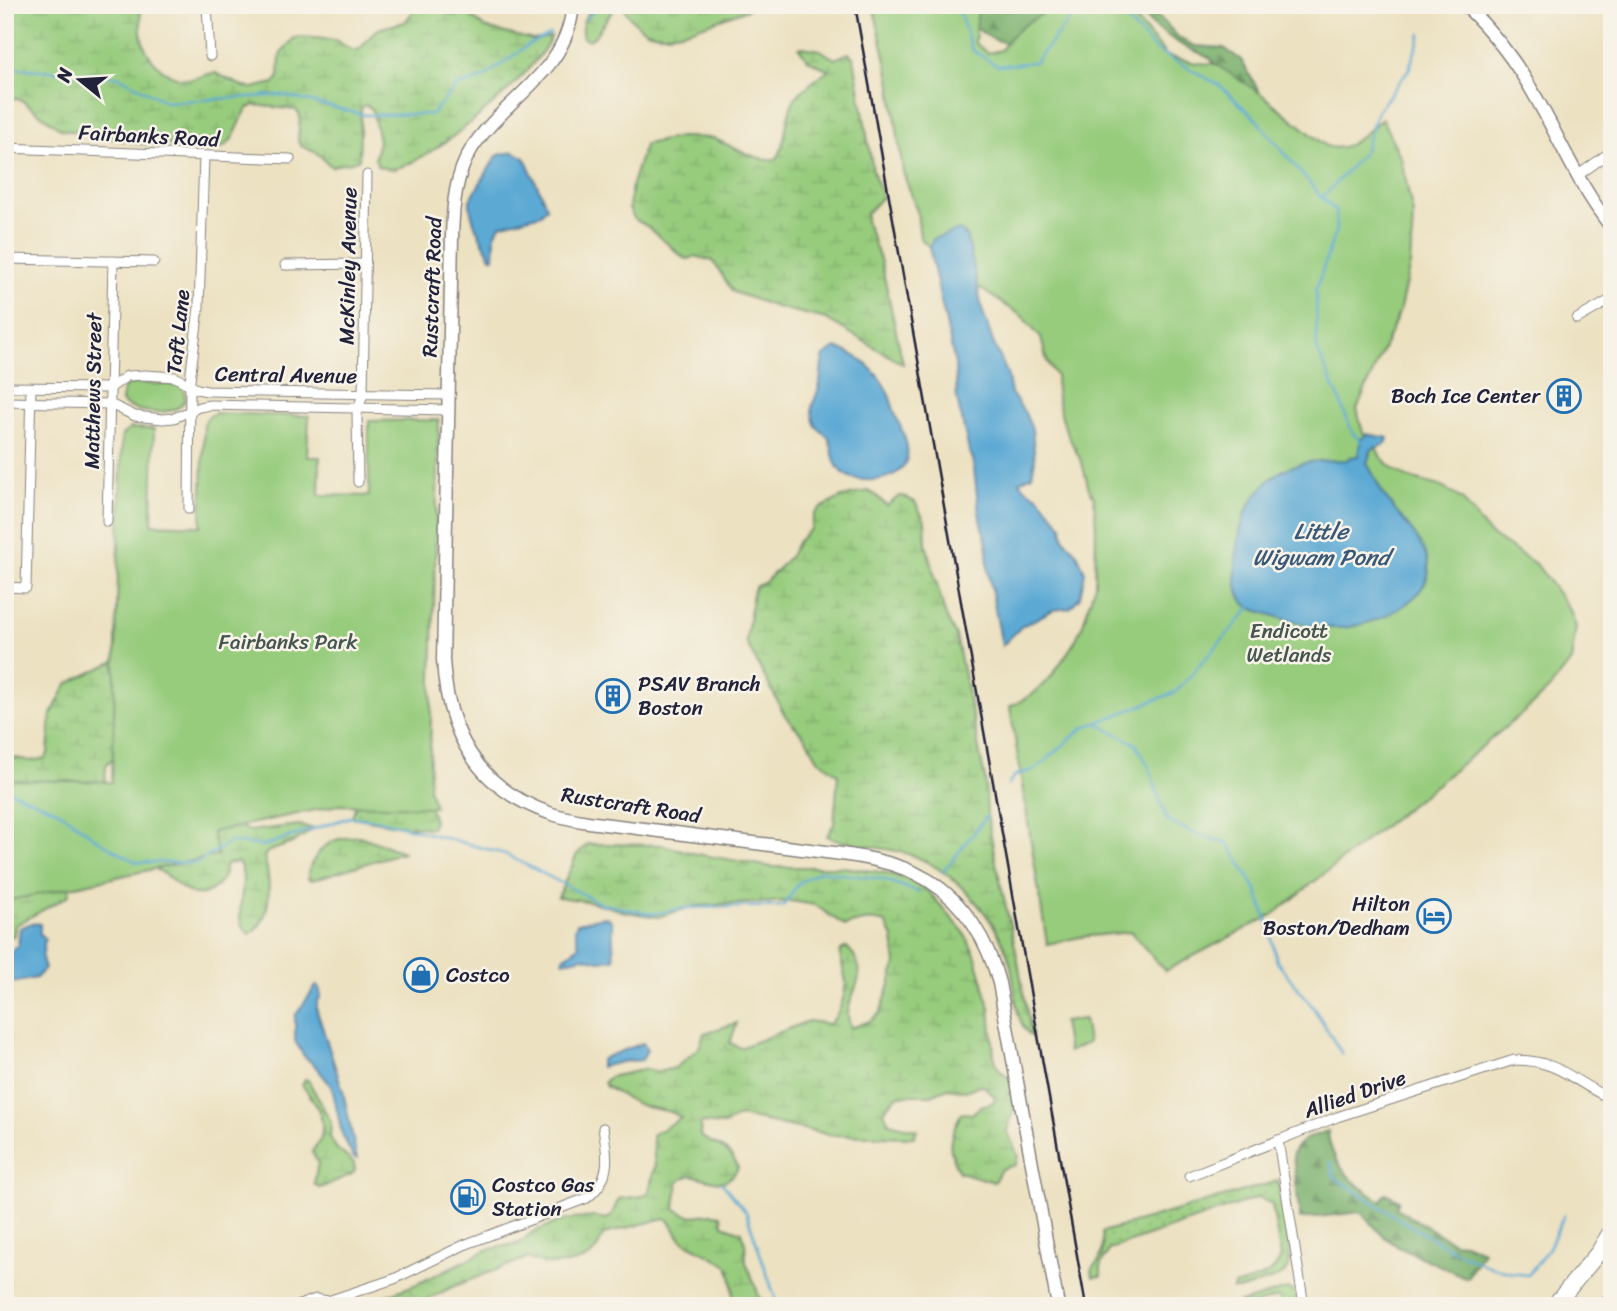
<svg xmlns="http://www.w3.org/2000/svg" width="1617" height="1311" viewBox="0 0 1617 1311" font-family="Sriracha,sans-serif">
  <defs>
    <pattern id="grass-dots" width="8" height="8" patternUnits="userSpaceOnUse" patternTransform="scale(1.75)"><rect width="8" height="8" fill="#97cc7d"/><path d="M2 2h.1M6 6h.1" fill="none" stroke="#82af6d" stroke-width="1.8" stroke-linecap="round"/></pattern>
    <pattern id="forest-firs" width="22" height="20" patternUnits="userSpaceOnUse" patternTransform="scale(1.75)"><rect width="22" height="20" fill="#79b06c"/><path d="M5 1l3.5 6h-7zM16 11l3.5 6h-7z" fill="#638f5a"/></pattern>
    <pattern id="wetland-marsh" width="20" height="14" patternUnits="userSpaceOnUse" patternTransform="scale(1.75)"><rect width="20" height="14" fill="#97cc7d"/><path d="M1 5h8M5 5V1M11 12h8M15 12V8" fill="none" stroke="#82af6d"/></pattern>
  </defs>
  <rect width="100%" height="100%" fill="#f7f3e8"/>
  <filter id="ink" filterUnits="userSpaceOnUse"><feTurbulence type="fractalNoise" baseFrequency=".0143" numOctaves="2"/><feDisplacementMap in="SourceGraphic" scale="14" xChannelSelector="R" yChannelSelector="G"/><feConvolveMatrix kernelMatrix="1 2 1 2 8 2 1 2 1" color-interpolation-filters="sRGB"/></filter>
  <filter id="wash" filterUnits="userSpaceOnUse"><feTurbulence type="fractalNoise" baseFrequency=".00686" numOctaves="4" result="noise"/><feDisplacementMap in="SourceGraphic" scale="28" xChannelSelector="R" yChannelSelector="G"/><feGaussianBlur stdDeviation="1.57" result="paint"/><feColorMatrix in="noise" values="0 0 0 0 0 0 0 0 0 0 0 0 0 0 0 0 0 1.4 0 .05"/><feComposite in="paint" operator="in"/></filter>
  <g filter="url(#wash)">
    <rect width="100%" height="100%" fill="#ece1c1"/>
    <g fill="url(#grass-dots)" stroke="#5c775c" stroke-width="2">
      <path d="M1278 1181C1281 1198 1297 1261 1285 1272 1277 1280 1250 1286 1239 1290H1233L1234 1286C1253 1280 1274 1277 1281 1257L1272 1205 1259 1197 1110 1249 1101 1264V1276L1093 1277 1092 1268C1104 1260 1103 1246 1102 1232Z"/>
      <path d="M1287 1289 1296 1292 1299 1306H1288V1303L1281 1305 1279 1297 1251 1306 1238 1304Z"/>
    </g>
    <g fill="url(#forest-firs)" stroke="#4e6954" stroke-width="2">
      <path d="M966 5H1072L1023 45C997 44 971 34 966 5Z"/>
      <path d="M1132 5H1148L1180 39 1195 46 1224 48 1241 60 1260 93 1220 70 1210 58 1180 44 1156 28Z"/>
      <path d="M1328 1131C1330 1164 1354 1185 1381 1201L1386 1193 1399 1200 1396 1208 1453 1242 1464 1243 1483 1251 1467 1278 1398 1247 1382 1235 1361 1212 1300 1219 1293 1153C1300 1138 1314 1136 1328 1131Z"/>
    </g>
    <g fill="url(#wetland-marsh)" stroke="#5c775c" stroke-width="2">
      <path d="M5 5H138C143 16 140 21 141 32 143 55 164 79 189 79 198 79 206 73 216 73L244 87 253 88 274 83 279 77 280 55 294 38 302 37 335 40 354 51 361 48 374 32 381 28 405 22 418 5H443C448 18 455 17 467 13L486 28 533 40 551 37C535 74 435 160 394 169 389 170 383 167 378 166L375 158 379 140 372 109 366 105 361 108 359 159C350 165 342 161 332 167L317 153 301 146 298 141 300 115 296 110 255 105 247 109C239 121 235 143 221 148L141 144 61 129 21 100 5 96Z"/>
      <path d="M592 5H751L747 10C719 17 673 44 645 30 635 25 628 15 622 6H616L594 37 589 40 583 38C579 25 586 16 592 5Z"/>
      <path d="M802 47 820 50 835 59 849 53 854 58 873 171 882 197 866 214V221L881 262 903 364 826 319 776 307 733 292 713 261 695 256 689 259 684 258 647 226 634 219 629 208 632 184 645 144 680 137 713 138 747 154 766 160 776 159C787 148 784 117 794 100 802 88 817 79 829 70L808 60 799 48Z"/>
      <path d="M868 491 878 497 887 506 899 496H903L915 502 925 521 926 544 945 614 956 636 985 779 987 814 996 863 1016 951 1032 1037C1013 1022 1016 990 1011 967 1000 919 952 867 905 853 880 846 851 847 827 836L834 824 838 774 818 759 805 737 786 717 746 642 753 591 756 586 764 583 779 568 790 556 798 541 811 529 814 515 819 509 842 497Z"/>
      <path d="M119 659 118 758 111 760 106 765 105 786 218 826 237 824 249 831 299 825 314 829 292 843 267 852 264 857C271 880 273 920 250 934 227 921 253 883 238 862L226 864C224 875 221 885 210 891 183 906 172 868 144 866 138 865 129 868 123 869 103 872 83 874 63 877L70 890 68 896 16 925 14 935 5 940V756L31 761 45 758 48 754 51 715 67 684Z"/>
      <path d="M426 794 434 821 431 828 396 825 352 817 356 804Z"/>
      <path d="M359 836 403 852 312 880 308 879C307 864 322 845 336 840 343 838 351 837 359 836Z"/>
      <path d="M588 844 663 845 697 854 772 867H843L887 873 915 881 930 893 963 931 975 954 990 1008 994 1056 998 1068 1011 1080 1014 1091V1109L1007 1131 1018 1156 1015 1165 1001 1169 994 1182 959 1172C945 1147 950 1137 961 1113L972 1114 981 1106 993 1103 995 1097 984 1086 979 1085 966 1091 948 1088 931 1095H899L888 1105 884 1112 889 1123 917 1130 914 1137 832 1135 740 1116 724 1125 701 1123 700 1136C716 1146 731 1148 738 1168 725 1191 712 1179 690 1175L678 1182 675 1209C698 1223 701 1210 721 1215L723 1225 742 1232 745 1243 746 1262 763 1306H734C732 1294 734 1278 728 1267 723 1260 691 1247 681 1239 674 1233 675 1223 665 1218L604 1234C601 1239 599 1245 596 1250 584 1267 544 1268 527 1258L452 1287 415 1306H359L417 1284 487 1250 519 1243 533 1232 564 1220 594 1217 607 1219 611 1216 619 1199 643 1196 649 1192 655 1165 652 1135 681 1118C671 1109 655 1110 643 1106 629 1102 619 1093 606 1087L604 1082 609 1077 647 1069 658 1072 675 1068 699 1048 704 1033 737 1023 730 1043 740 1048 808 1021 830 1024C839 1014 848 991 845 977 844 968 839 960 841 950L847 947C879 980 837 996 851 1028L870 1021 880 1013 888 991 896 964 893 938 886 923C871 918 860 921 845 926L815 905 791 901 695 906 658 917 626 912 592 902 558 897 577 854Z"/>
      <path d="M305 1079 308 1080 331 1122 330 1137 336 1148 354 1163 355 1171 352 1174 320 1188 314 1184 318 1163 312 1152C314 1147 320 1142 321 1137 327 1117 313 1099 302 1085Z"/>
    </g>
    <g fill="#97cc7d" stroke="#5c775c" stroke-width="2">
      <path d="M873 5H978L975 43 988 53 1001 50 1010 37 1024 25 1057 5H1109L1133 16 1167 56 1196 63 1215 64 1260 93 1326 146C1350 154 1364 132 1382 119L1401 158 1413 214 1412 236 1410 264 1399 313 1357 409 1363 433 1374 442 1380 456 1393 469 1409 478 1440 486 1462 499 1488 533 1537 565 1570 610 1576 627 1571 661 1550 688 1531 706 1443 779 1274 914 1165 971 1131 932 1080 937 1047 944 1010 707 1034 693 1051 677 1074 643 1082 627 1095 584 1096 527 1094 497 1089 489 1082 463 1066 431 1057 399 1056 376 1047 361 1041 338 1022 316 957 273 920 238 917 211 903 172 890 78Z"/>
      <path d="M136 383 180 385C204 417 136 418 122 402L123 390 128 385Z"/>
      <path d="M215 413 309 416 307 457H320L319 495 369 496V421L439 420 429 790 435 807 339 805 212 832 218 855 7 901 9 888 5 890V763H12V780L112 782 122 435 131 428 154 429 152 524 201 526 204 424 208 417Z"/>
      <path d="M1084 1019 1088 1043 1068 1052 1063 1022Z"/>
    </g>
    <g fill="#5ba9d4" stroke="#3e6688" stroke-width="2">
      <path d="M514 152 525 158 547 207 541 214 500 225 495 235 494 258 491 257C482 240 469 219 470 200L496 157 501 154Z"/>
      <path d="M959 230 965 234 969 245 982 309 993 342 1007 373 1011 393 1025 413 1032 429 1035 460 1032 475 1020 481 1025 488 1039 497 1062 526 1064 539 1077 553 1085 572 1080 597 1070 608 1053 610 1022 626 1002 646 988 572 987 543 979 513 973 459 969 451 957 399 955 364 929 247 933 239Z"/>
      <path d="M836 348C864 356 886 379 893 407 897 423 910 440 907 458 903 482 859 486 843 473 832 464 834 451 829 439 826 433 818 430 815 424 813 420 812 411 812 408 813 401 818 394 819 387 822 376 820 366 824 356Z"/>
      <path d="M1367 434 1388 438 1386 444 1372 449 1367 463C1375 477 1381 493 1391 505 1404 522 1420 537 1427 558 1441 600 1366 630 1333 628 1307 628 1280 617 1255 610 1250 607 1245 605 1242 600 1230 581 1238 530 1247 510 1253 498 1264 484 1274 476 1294 460 1323 460 1347 460L1350 457 1358 456 1361 439Z"/>
      <path d="M602 917 609 918 612 923 614 959 599 961 584 957 564 961 563 958 579 946 575 929 577 923Z"/>
      <path d="M32 923 40 924V934L45 939 42 958 45 969 36 978 6 984C4 969 4 954 18 945L20 928Z"/>
      <path d="M316 986 319 987 321 996 317 1002V1011L343 1091 357 1159 353 1157 342 1134 332 1087 316 1067 304 1056 295 1041V1016Z"/>
      <path d="M643 1043 647 1050 642 1060 621 1062 601 1067V1060L606 1057Z"/>
    </g>
    <g fill="none" stroke-linecap="round" stroke-linejoin="round">
      <g stroke="#5ba9d4" stroke-width="2.5">
        <path d="M957 5 972 50 998 66 1035 62 1070 19 1094 5"/>
        <path d="M1096 5 1121 14 1156 50 1219 85 1255 118 1322 198 1364 152 1377 112 1409 69 1421 34"/>
        <path d="M586 19 599 5"/>
        <path d="M5 67 120 77 166 102 282 95 365 115 432 114 456 87 483 78 528 45 550 34"/>
        <path d="M1322 198 1335 210 1336 229 1316 290 1317 350 1339 398 1352 432 1363 444"/>
        <path d="M1096 723 1136 744 1149 767 1167 821 1202 836 1228 843 1257 891 1270 930 1277 962 1313 1007 1342 1054"/>
        <path d="M1008 785 1014 776 1036 769 1083 728 1176 692 1252 606"/>
        <path d="M5 789 59 811 99 841 136 862 197 863 230 842 263 846 350 817 379 820 505 854 602 904 652 914 684 908 783 906 799 883 819 871 882 879 918 892"/>
        <path d="M943 872 987 816"/>
        <path d="M1331 1162 1334 1177C1384 1208 1471 1272 1528 1275L1549 1248 1564 1215"/>
        <path d="M722 1183 746 1212 778 1306"/>
      </g>
    </g>
  </g>
  <g filter="url(#ink)">
    <g fill="none" stroke-linecap="round" stroke-linejoin="round">
      <g stroke="#87827e" stroke-width="11">
        <g id="minor">
          <path d="M207 5 210 56"/>
          <path d="M5 148 290 159"/>
          <path d="M1577 176 1612 151"/>
          <path d="M5 259 154 262"/>
          <path d="M285 265 365 264"/>
          <path d="M1577 319 1612 299"/>
          <path d="M5 387 110 388 127 376 145 375 175 377 197 389 207 391 448 395"/>
          <path d="M5 402 110 404 135 416 163 419 174 418 199 407 210 405 448 410"/>
          <path d="M358 482 357 412 363 394 367 175"/>
          <path d="M189 509 190 380 199 307 204 157"/>
          <path d="M107 522 113 261"/>
          <path d="M5 587 26 588 31 388"/>
          <path d="M1278 1140 1304 1306"/>
          <path d="M1189 1176 1337 1117 1514 1060C1562 1060 1573 1083 1612 1099"/>
          <path d="M297 1306 316 1299 328 1301"/>
          <path d="M322 1306 328 1301 394 1279 464 1245 587 1198C612 1179 608 1155 603 1128"/>
        </g>
      </g>
      <g stroke="#87827e" stroke-width="15">
        <g id="secondary">
          <path d="M573 5C567 73 506 97 472 148 455 175 453 205 452 237L443 660C447 734 479 790 552 814 584 824 619 825 652 830 705 837 758 843 810 850 850 855 893 859 928 880 965 903 988 941 999 983L1058 1306"/>
          <path d="M1465 5C1491 30 1516 62 1534 94 1560 139 1579 187 1612 228"/>
        </g>
      </g>
      <g stroke="#87827e" stroke-width="18">
        <g id="motorway">
          <path d="M1554 1306 1599 1252 1612 1230"/>
          <path d="M1605 1306 1612 1299"/>
        </g>
      </g>
      <use href="#minor" stroke="#fff" stroke-width="9"/>
      <use href="#secondary" stroke="#fff" stroke-width="12"/>
      <use href="#motorway" stroke="#fff" stroke-width="16"/>
      <path stroke="#22223b" stroke-width="2.5" d="M855 5 1086 1306"/>
    </g>
  </g>
  <defs>
    <g id="building-ring" transform="scale(1.75)"><circle r="9.5" fill="#f7f3e8" stroke="#1f6fb2" stroke-width="1.5"/><path d="M-4-6H4V6H1V3H-1V6H-4ZM-2.5-4.3h1.7v1.8h-1.7ZM.8-4.3h1.7v1.8H.8ZM-2.5-1h1.7V.8h-1.7ZM.8-1h1.7V.8H.8Z" fill="#1f6fb2"/></g>
    <g id="hotel-ring" transform="scale(1.75)"><circle r="9.5" fill="#f7f3e8" stroke="#1f6fb2" stroke-width="1.5"/><path d="M-6-4.5h1.5V1H6V5H4.5V3h-9V5H-6ZM-4 0a1.8 1.8 0 1 1 3.6 0ZM.5 0V-2.5h3Q6-2.5 6 0Z" fill="#1f6fb2"/></g>
    <g id="shop-ring" transform="scale(1.75)"><circle r="9.5" fill="#f7f3e8" stroke="#1f6fb2" stroke-width="1.5"/><path d="M-5-2.5h2.3a2.7 3.5 0 0 1 5.4 0H5L5.5 6h-11ZM-1.5-2.5h3a1.5 2.3 0 0 0-3 0Z" fill="#1f6fb2"/></g>
    <g id="fuel-ring" transform="scale(1.75)"><circle r="9.5" fill="#f7f3e8" stroke="#1f6fb2" stroke-width="1.5"/><path d="M-5.5-6h7V0h2V4h1.3V-2.5L3-4.5l.8-.8L6-3V5H2.5V1h-1V6h-7ZM-4.2-4.7v3.2H.2V-4.7Z" fill="#1f6fb2"/></g>
  </defs>
  <g fill-rule="evenodd">
    <use href="#building-ring" x="1564" y="396"/>
    <use href="#building-ring" x="613" y="696"/>
    <use href="#hotel-ring" x="1434" y="916"/>
    <use href="#shop-ring" x="421" y="975"/>
    <use href="#fuel-ring" x="468" y="1197"/>
  </g>
  <g text-anchor="middle" stroke-width="5" stroke-linejoin="round" paint-order="stroke">
    <g font-size="21" fill="#22223b" stroke="#f7f3e8">
      <text transform="translate(149 136) rotate(3)" y="7">Fairbanks Road</text>
      <text transform="translate(348 266) rotate(-89)" y="7">McKinley Avenue</text>
      <text transform="translate(432 287) rotate(-88)" y="7">Rustcraft Road</text>
      <text transform="translate(178 332) rotate(-84)" y="7">Taft Lane</text>
      <text transform="translate(286 375) rotate(1)" y="7">Central Avenue</text>
      <text transform="translate(93 391) rotate(-89)" y="7">Matthews Street</text>
      <text transform="translate(631 805) rotate(9)" y="7">Rustcraft Road</text>
      <text transform="translate(1355 1094) rotate(-19)" y="7">Allied Drive</text>
    </g>
    <g font-size="21" fill="#22223b" stroke="#f7f3e8" text-anchor="start">
      <text x="1540" y="403" text-anchor="end">Boch Ice Center</text>
      <text x="638" y="691">PSAV Branch<tspan x="638" dy="24">Boston</tspan></text>
      <text x="1410" y="911" text-anchor="end">Hilton<tspan x="1410" dy="24">Boston/Dedham</tspan></text>
      <text x="446" y="982">Costco</text>
      <text x="492" y="1192">Costco Gas<tspan x="492" dy="24">Station</tspan></text>
    </g>
    <g font-size="21" fill="#45554f" stroke="#f7f3e8">
      <text x="1289" y="638">Endicott<tspan x="1289" dy="24">Wetlands</tspan></text>
      <text x="288" y="649">Fairbanks Park</text>
    </g>
    <g font-size="23" font-style="italic" fill="#395878" stroke="#f7f3e8">
      <text x="1321" y="539">Little<tspan x="1321" dy="26">Wigwam Pond</tspan></text>
    </g>
  </g>
  <rect width="1617" height="1311" fill="none" stroke="#f7f3e8" stroke-width="28"/>
  <g transform="translate(80 80) rotate(288)" stroke="#f7f3e8" stroke-width="5" paint-order="stroke">
  <path d="M0-5L12 26L0 18L-12 26Z" fill="#22223b"/>
  <text y="-10" font-size="19" font-weight="bold" text-anchor="middle" fill="#22223b">N</text>
  </g>
</svg>
